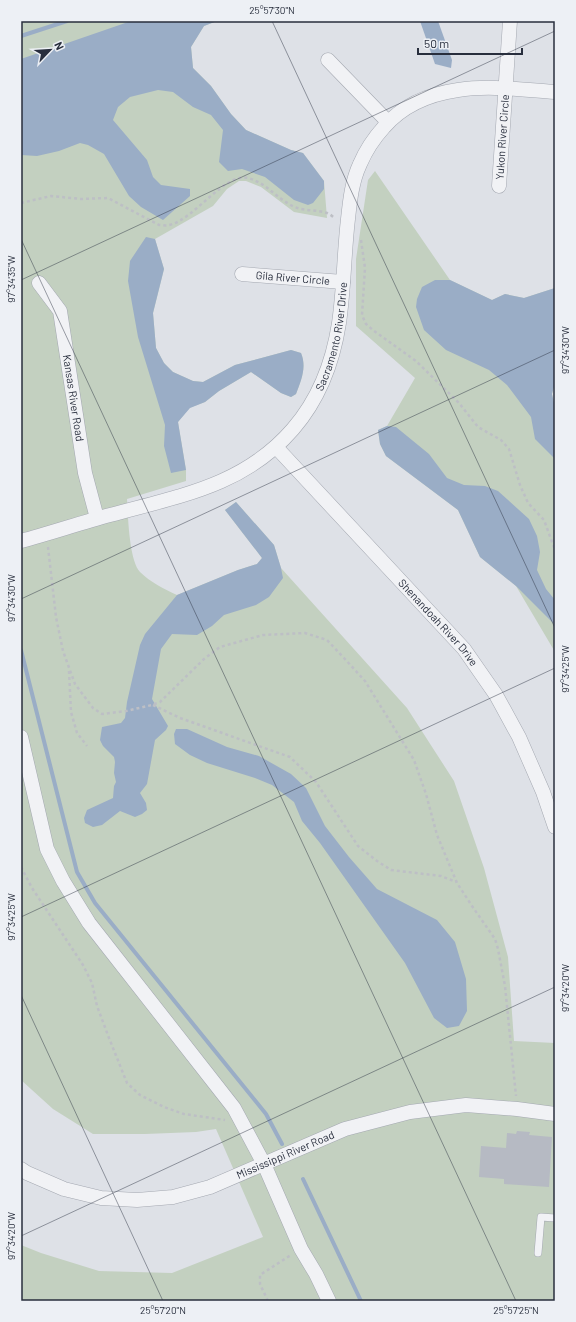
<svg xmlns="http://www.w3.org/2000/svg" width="576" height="1322" viewBox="0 0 576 1322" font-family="Barlow,sans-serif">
  <rect width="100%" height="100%" fill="#dee1e7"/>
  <g fill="#c3d0c0">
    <path d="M21 21H217L204 26 191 47 193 68 211 86 231 114 246 130 291 150 303 153 324 181 327 218 294 212 261 187 246 181H239L227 189 213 206 155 239 164 269 153 313 156 348 164 363 173 372 193 381 203 382 235 365 291 350 301 353C307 367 301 381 296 394L291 397 281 393 251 372 219 391 205 402 189 408 178 422 186 470V481L127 499C128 516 129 560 140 572 150 582 164 589 177 595L238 570 257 564 262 558 225 510 236 502 274 545 281 568 407 708 454 781 484 868 508 957 514 1041 555 1043V1301H21V1245L41 1253 99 1271 172 1273 263 1237 216 1129 196 1132 145 1134H93L53 1109 21 1080Z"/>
    <path d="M375 171 450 280 492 300 505 294 524 298 555 288V383L552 394 555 407V652L516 586 480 557 458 510 386 456 380 444 378 430 387 426 415 378 356 326V259L368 180Z"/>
  </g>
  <g fill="#9aadc6">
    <path d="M131 21H217L204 26 191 47 193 68 211 86 231 114 246 130 291 150 303 153 324 181V189L313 203 308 205 294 200 265 177 242 169 228 171 219 162 223 130 211 115 193 107 173 92 158 90 130 97 118 107 113 120 147 160 153 177 161 185 190 189V196L163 220 141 207 129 196 104 154 88 145 80 143 59 151 37 156 21 155V59Z"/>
    <path d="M420 21H438L452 60 451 68 435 64Z"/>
    <path d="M146 237 155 239 164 269 153 313 156 348 164 363 173 372 193 381 203 382 235 365 291 350 301 353C307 367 301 381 296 394L291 397 281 393 251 372 219 391 205 402 190 408 178 422 186 470 171 473 164 446 165 425 138 337 128 281 130 261Z"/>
    <path d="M435 280H450L492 300 505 294 524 298 555 288V383L552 394 555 407V459L535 439 531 417 507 385 489 370 446 350 424 330 416 307 417 299 422 287Z"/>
    <path d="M387 426 396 427 429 454 447 478 464 485 485 486 498 491 529 519 537 536 540 552 537 570 546 589 555 600V625L516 586 480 557 458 510 386 456 380 444 378 430Z"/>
    <path d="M236 502 274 545 281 568 283 578 269 597 256 605 224 615 212 626 197 635 172 634 161 649 152 699 168 726 166 730 155 740 147 784 140 793 146 803 147 810 142 814 135 817 120 811 102 825 93 827 85 823 84 818 87 810 113 798 114 786 116 782 114 773 115 762 114 757 103 746 100 740 102 727 121 723 125 718 127 702 140 645 145 634 177 595 238 570 257 564 262 558 225 510Z"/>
    <path d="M176 729H187L227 747 259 756 291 774 306 788 325 826 349 857 377 889 437 920 455 942 466 979 467 1011 459 1026 447 1028 434 1018 405 963 320 843 302 821 294 802 272 785 255 778 207 763 190 755 175 744 174 734Z"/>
  </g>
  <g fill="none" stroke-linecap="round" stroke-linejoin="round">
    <g stroke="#9aadc6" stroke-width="4">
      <path d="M21 36 67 21"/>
      <path d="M21 650 77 872 95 903 266 1114 282 1144"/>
      <path d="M303 1179 361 1301"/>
    </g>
  </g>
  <path fill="#b6bac3" d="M517 1131 530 1132 529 1135 552 1137 549 1187 504 1184V1179L479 1177 481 1146 506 1148 507 1133 516 1134Z"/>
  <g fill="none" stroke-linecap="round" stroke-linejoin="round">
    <g stroke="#a4a8b1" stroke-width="8">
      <path id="service" d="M538 1253 541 1217 555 1218"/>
    </g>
    <g stroke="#a4a8b1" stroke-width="15">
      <g id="minor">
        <path d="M328 60 388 122"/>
        <path id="s1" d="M499 186 510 21"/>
        <path id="s2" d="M242 274 343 282"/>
        <path id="s3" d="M39 283 60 311 85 473 97 518"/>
        <path id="s4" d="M276 447 464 649 496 695 519 737 543 792 555 827"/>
        <path id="s5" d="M21 541C51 533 80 523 110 515 179 496 244 486 293 429 319 399 333 362 339 323 344 289 344 253 348 219 350 200 352 181 360 164 366 150 374 138 384 127 403 105 430 94 458 90 490 85 523 90 555 92"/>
        <path d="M21 737 47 849 63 881 89 923 234 1108 264 1164 301 1249 316 1274 329 1301"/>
        <path id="s6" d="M21 1169 27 1173 64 1189 101 1198 137 1200 173 1197 210 1187 345 1129 410 1112 466 1105 517 1109 555 1114"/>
      </g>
    </g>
    <g stroke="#bdbfc5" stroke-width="2.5" stroke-dasharray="3 3" stroke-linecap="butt">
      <path d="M21 203 51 196 81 199 108 198 159 225C162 225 166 226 169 225 194 220 225 172 248 178 264 182 275 196 289 204 301 212 315 209 327 213 330 214 333 217 335 218"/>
      <path d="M361 240 365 268 362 315 366 324 374 331 416 361 459 403 478 427 501 440 509 449 520 485 528 503 544 520 555 550"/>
      <path d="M48 547 56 617 63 651 75 684 93 708 102 714 126 711 152 705 160 702 204 659 220 647 263 635 305 633 327 640 344 658 365 681 414 760 426 794 437 835 457 883 472 906 495 939 498 949 505 986 516 1096"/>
      <path d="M69 671 71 712 77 733 87 746"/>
      <path d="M153 705 180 718 290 757 316 782 358 846 377 861 391 870 441 876 456 882"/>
      <path d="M21 867 32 888 83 965 92 983 97 1006 109 1038 127 1083 140 1095 164 1107 184 1114 225 1120"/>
      <path d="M268 1301 260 1284V1275L291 1255"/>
    </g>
    <use href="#service" stroke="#f1f2f5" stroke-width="7"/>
    <use href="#minor" stroke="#f1f2f5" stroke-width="14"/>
  </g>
  <path fill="none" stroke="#282e3d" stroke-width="1" stroke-opacity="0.45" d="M272 21 555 628M21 239 516 1301M21 280 555 31M21 599 555 350M21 917 555 668M21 995 163 1301M21 1236 555 987"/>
  <g text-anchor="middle" stroke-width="4" stroke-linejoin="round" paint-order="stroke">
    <g font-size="11" fill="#282e3d" stroke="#edf0f5">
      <text dy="4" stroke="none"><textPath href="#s1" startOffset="49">Yukon River Circle</textPath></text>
      <text dy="4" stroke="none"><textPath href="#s2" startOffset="51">Gila River Circle</textPath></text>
      <text dy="4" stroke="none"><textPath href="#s5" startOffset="401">Sacramento River Drive</textPath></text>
      <text dy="4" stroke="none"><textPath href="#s3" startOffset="123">Kansas River Road</textPath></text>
      <text dy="4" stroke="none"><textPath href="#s4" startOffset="239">Shenandoah River Drive</textPath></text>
      <text dy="4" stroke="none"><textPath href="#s6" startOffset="278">Mississippi River Road</textPath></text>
    </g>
  </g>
  <rect width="576" height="1322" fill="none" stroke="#edf0f5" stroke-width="44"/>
  <g transform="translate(50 50) rotate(65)" stroke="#edf0f5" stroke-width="3" paint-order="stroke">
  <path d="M0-3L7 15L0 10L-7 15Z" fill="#282e3d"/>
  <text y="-6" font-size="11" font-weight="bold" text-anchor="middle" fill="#282e3d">N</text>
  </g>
  <path d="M418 48v6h104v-6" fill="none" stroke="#282e3d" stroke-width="2"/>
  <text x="424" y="48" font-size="12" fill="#282e3d" stroke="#edf0f5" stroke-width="3" paint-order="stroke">50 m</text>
  <rect x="22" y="22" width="532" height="1278" fill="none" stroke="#282e3d" stroke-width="1.5"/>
  <g font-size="10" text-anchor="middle" fill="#282e3d">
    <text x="272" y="14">25°57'30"N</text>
    <text transform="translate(11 279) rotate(-90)" y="4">97°34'35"W</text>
    <text transform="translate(565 350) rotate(-90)" y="4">97°34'30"W</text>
    <text transform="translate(11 598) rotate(-90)" y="4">97°34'30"W</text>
    <text transform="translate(565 669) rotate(-90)" y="4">97°34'25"W</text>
    <text transform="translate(11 917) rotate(-90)" y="4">97°34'25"W</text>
    <text transform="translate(565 988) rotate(-90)" y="4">97°34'20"W</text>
    <text transform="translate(11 1236) rotate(-90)" y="4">97°34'20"W</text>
    <text x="163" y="1314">25°57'20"N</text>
    <text x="516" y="1314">25°57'25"N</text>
  </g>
</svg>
